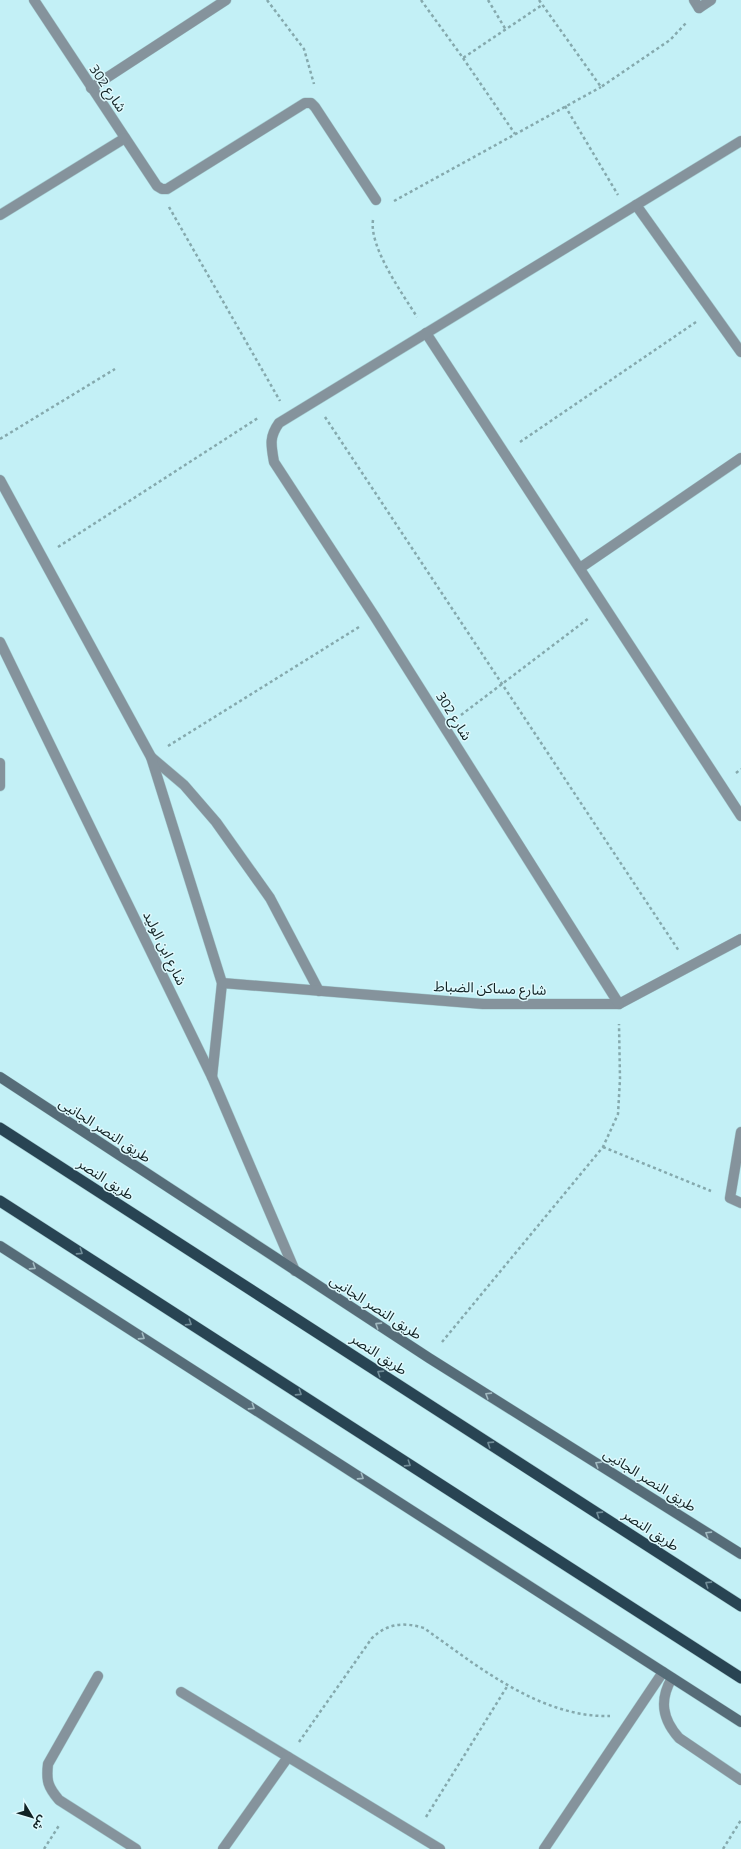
<svg xmlns="http://www.w3.org/2000/svg" width="741" height="1849" viewBox="0 0 741 1849" font-family="'Titillium Web','Noto Sans Arabic',sans-serif">
  <rect width="100%" height="100%" fill="#c3f0f6"/>
  <g fill="none" stroke-linecap="round" stroke-linejoin="round">
    <g stroke="#a3cbd0" stroke-width="11">
      <g id="service">
        <path d="M694 0 699 8"/>
        <path d="M151 757 184 785 216 822 270 898 319 991"/>
        <path d="M0 763V786"/>
      </g>
    </g>
    <g stroke="#a3cbd0" stroke-width="11">
      <g id="minor">
        <path d="M34 0 157 186 162 189H167L305 103H311L315 107 376 200"/>
        <path d="M699 8 711 0"/>
        <path d="M91 88 226 0"/>
        <path d="M636 205 741 352"/>
        <path d="M0 215 125 138"/>
        <path d="M426 333 741 816"/>
        <path d="M0 480 151 757 222 983 212 1077"/>
        <path d="M580 568 741 458"/>
        <path d="M0 642 212 1077 295 1271"/>
        <path d="M222 983 483 1004H619L741 939"/>
        <path d="M619 1004 375 617 274 462C271 445 269 437 279 423L741 141"/>
        <path d="M741 1132 730 1198 741 1203"/>
        <path d="M98 1676 48 1764C46 1781 48 1787 59 1800L136 1849"/>
        <path d="M672 1678C659 1700 662 1719 679 1738L741 1780"/>
        <path d="M181 1692 440 1849"/>
        <path d="M223 1849 288 1757"/>
        <path d="M544 1849 663 1672"/>
      </g>
    </g>
    <g stroke="#a3cbd0" stroke-width="11">
      <g id="secondary">
        <path d="M0 1077 429 1358 741 1554"/>
        <path d="M0 1246 741 1722"/>
      </g>
    </g>
    <g stroke="#a3cbd0" stroke-width="12">
      <g id="trunk">
        <path d="M0 1128 741 1606"/>
        <path d="M0 1201 741 1678"/>
      </g>
    </g>
    <g stroke="#85a9ad" stroke-width="2.5" stroke-dasharray="3 3" stroke-linecap="butt">
      <path d="M267 0 304 49 314 84"/>
      <path d="M421 0 463 58 542 5"/>
      <path d="M488 0 506 30"/>
      <path d="M539 0 601 87 670 40 686 23"/>
      <path d="M463 58 515 134"/>
      <path d="M565 106 618 195"/>
      <path d="M394 201 601 87"/>
      <path d="M169 207 280 401"/>
      <path d="M373 220C369 247 402 293 417 317"/>
      <path d="M325 417 679 951"/>
      <path d="M0 439 115 369"/>
      <path d="M520 442 696 322"/>
      <path d="M58 547 258 418"/>
      <path d="M461 715 589 618"/>
      <path d="M168 746 359 627"/>
      <path d="M736 773 741 769"/>
      <path d="M603 1147 711 1191"/>
      <path d="M442 1342 603 1147 618 1114 620 1079 619 1024"/>
      <path d="M299 1742 372 1638C388 1623 404 1622 424 1628 477 1666 541 1718 610 1716"/>
      <path d="M426 1817 508 1685"/>
      <path d="M44 1849 60 1824"/>
      <path d="M723 1849 741 1820"/>
    </g>
    <use href="#service" stroke="#85939c" stroke-width="10"/>
    <use href="#minor" stroke="#85939c" stroke-width="10"/>
    <use href="#secondary" stroke="#566c78" stroke-width="10"/>
    <use href="#trunk" stroke="#284453" stroke-width="11"/>
  </g>
  <defs><path id="oneway-chevron" d="M-2-3.5L2.5 0L-2 3.5" fill="none" stroke-width="1.6" stroke-linecap="round" stroke-linejoin="round"/></defs>
  <g stroke="#718c97">
    <use href="#oneway-chevron" transform="translate(80 1252) rotate(33)"/>
    <use href="#oneway-chevron" transform="translate(189 1323) rotate(33)"/>
    <use href="#oneway-chevron" transform="translate(380 1373) rotate(-147)"/>
    <use href="#oneway-chevron" transform="translate(299 1393) rotate(33)"/>
    <use href="#oneway-chevron" transform="translate(490 1444) rotate(-147)"/>
    <use href="#oneway-chevron" transform="translate(408 1464) rotate(33)"/>
    <use href="#oneway-chevron" transform="translate(599 1514) rotate(-147)"/>
    <use href="#oneway-chevron" transform="translate(708 1584) rotate(-147)"/>
  </g>
  <g stroke="#a1bac1">
    <use href="#oneway-chevron" transform="translate(33 1267) rotate(33)"/>
    <use href="#oneway-chevron" transform="translate(378 1325) rotate(-147)"/>
    <use href="#oneway-chevron" transform="translate(142 1337) rotate(33)"/>
    <use href="#oneway-chevron" transform="translate(488 1395) rotate(-148)"/>
    <use href="#oneway-chevron" transform="translate(252 1407) rotate(33)"/>
    <use href="#oneway-chevron" transform="translate(598 1464) rotate(-148)"/>
    <use href="#oneway-chevron" transform="translate(361 1477) rotate(33)"/>
    <use href="#oneway-chevron" transform="translate(708 1534) rotate(-148)"/>
  </g>
  <g text-anchor="middle" stroke-width="3" stroke-linejoin="round" paint-order="stroke">
    <g font-size="14" fill="#102224" stroke="#dff9fd">
      <text transform="translate(108 88) rotate(56)" y="5">شارع 302</text>
      <text transform="translate(454 716) rotate(58)" y="5">شارع 302</text>
      <text transform="translate(165 948) rotate(64)" y="5">شارع ابن الوليد</text>
      <text transform="translate(490 988) rotate(2)" y="5">شارع مساكن الضباط</text>
      <text transform="translate(105 1130) rotate(33)" y="5">طريق النصر الجانيى</text>
      <text transform="translate(106 1179) rotate(33)" y="5">طريق النصر</text>
      <text transform="translate(376 1307) rotate(33)" y="5">طريق النصر الجانيى</text>
      <text transform="translate(379 1354) rotate(33)" y="5">طريق النصر</text>
      <text transform="translate(650 1480) rotate(32)" y="5">طريق النصر الجانيى</text>
      <text transform="translate(651 1530) rotate(33)" y="5">طريق النصر</text>
    </g>
  </g>
  <g transform="translate(32 1817) rotate(128)" stroke="#dff9fd" stroke-width="3" paint-order="stroke">
  <path d="M0-3L7 15L0 10L-7 15Z" fill="#102224"/>
  <text y="-6" font-size="11" font-weight="bold" text-anchor="middle" fill="#102224">ش</text>
  </g>
</svg>
